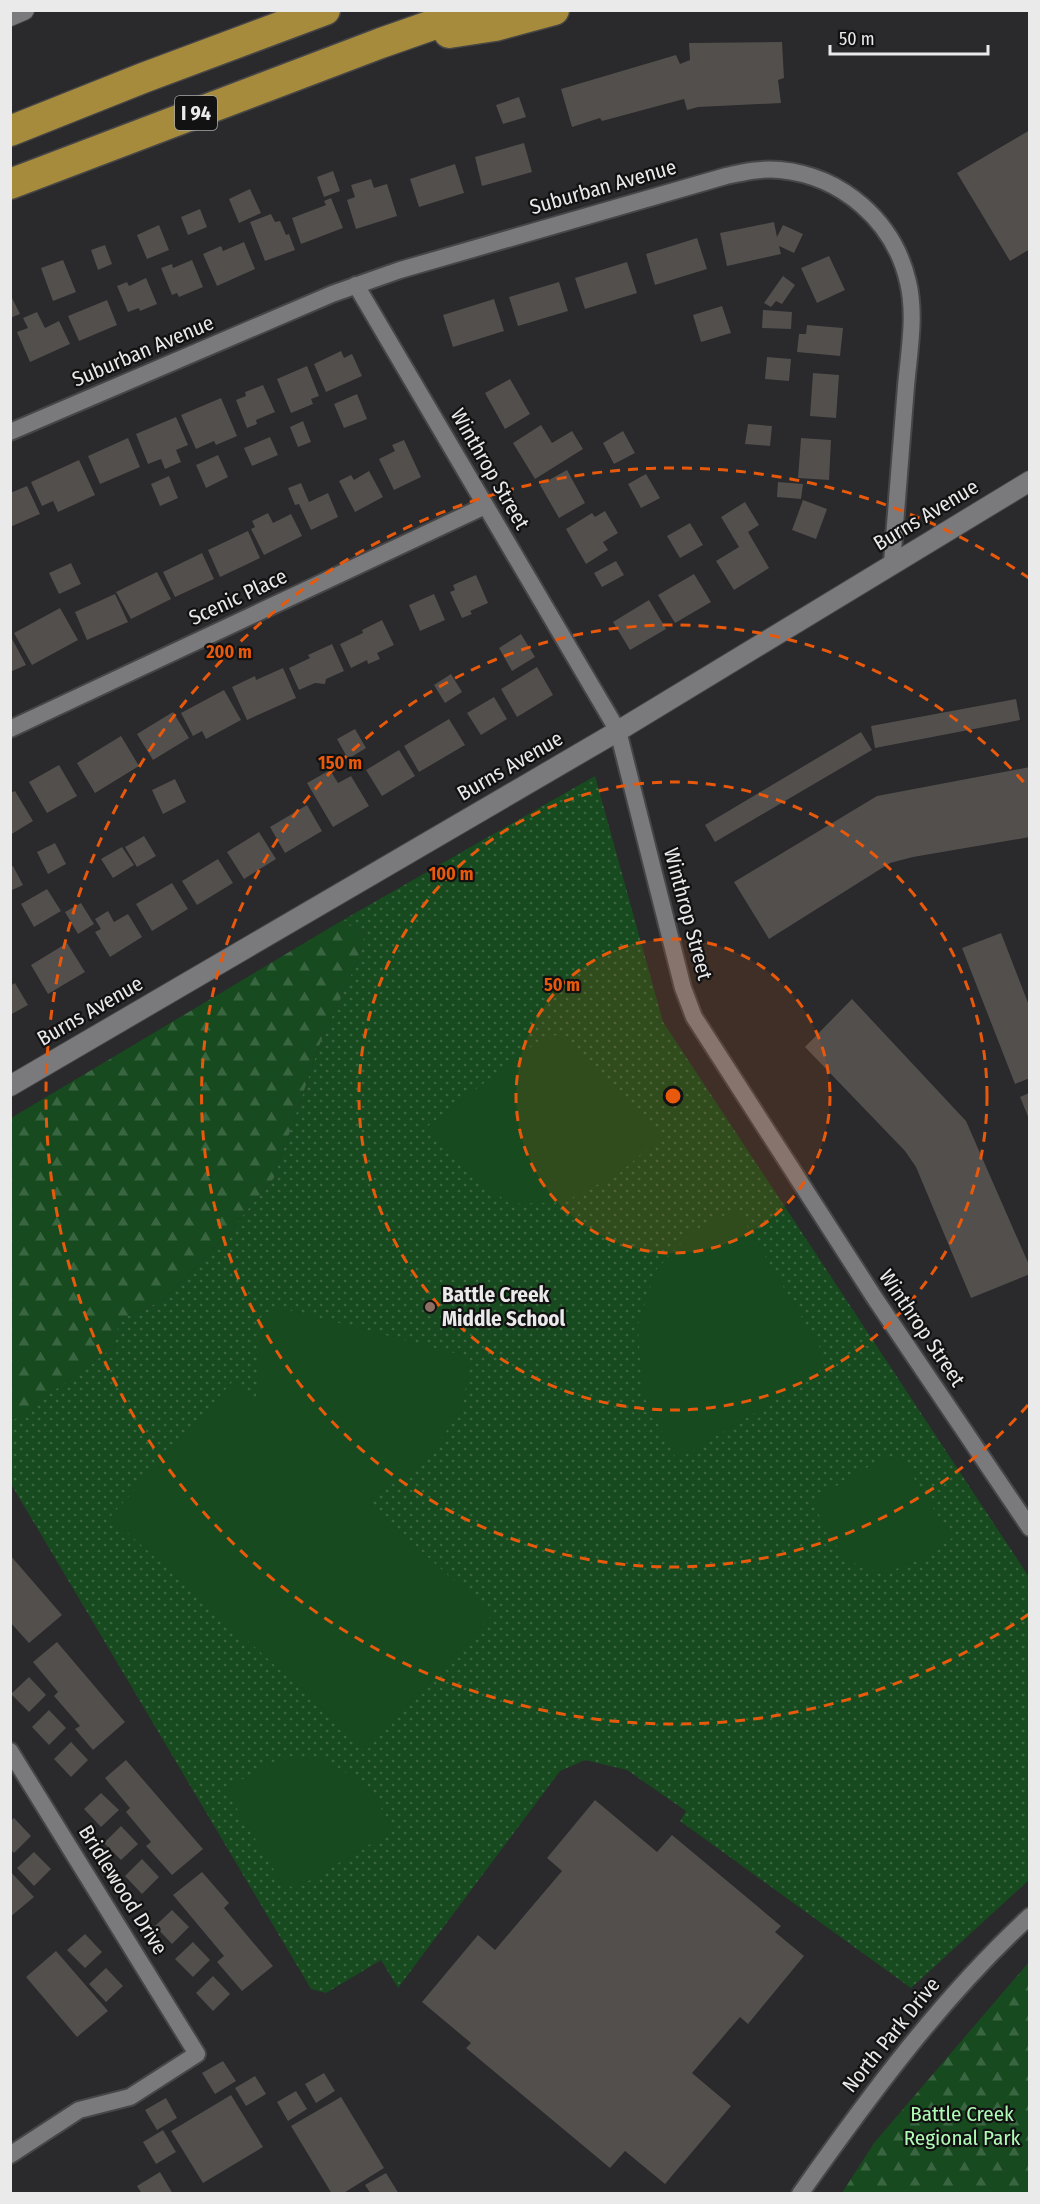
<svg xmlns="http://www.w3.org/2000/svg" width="1040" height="2204" viewBox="0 0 1040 2204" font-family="'Fira Sans Condensed',sans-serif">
  <defs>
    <pattern id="grass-dots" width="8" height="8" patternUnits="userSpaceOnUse" patternTransform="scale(1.5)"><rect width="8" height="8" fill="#174b1f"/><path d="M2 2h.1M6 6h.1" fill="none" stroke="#396540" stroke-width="1.8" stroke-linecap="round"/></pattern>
    <pattern id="forest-firs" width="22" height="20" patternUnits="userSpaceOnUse" patternTransform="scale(1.5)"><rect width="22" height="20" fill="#174b1f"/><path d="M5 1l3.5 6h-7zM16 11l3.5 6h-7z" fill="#396540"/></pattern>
  </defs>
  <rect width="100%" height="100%" fill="#2a292b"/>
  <path fill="url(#grass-dots)" d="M595 776 663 1022 1029 1577V1880L911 1988 680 1821 686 1811 627 1770 585 1760 560 1771 398 1988 381 1960 326 1993 311 1989 11 1484 10 1422 114 1347 119 1320 162 1301 224 1238 274 1178 321 1041 356 964 365 933 343 920Z"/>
  <g fill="url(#forest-firs)">
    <path d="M343 920 365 933 356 964 321 1041 274 1178 224 1238 162 1301 119 1320 114 1347 11 1422V1118Z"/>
    <path d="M1029 1962V2193H842L874 2143Z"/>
  </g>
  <g fill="#174b1f">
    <path d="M561 1035 661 1136 620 1173 564 1202 510 1204 462 1167 428 1126 545 1036Z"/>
    <path d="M737 1209 823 1353 819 1374 677 1460 642 1393 638 1324 656 1270 693 1231Z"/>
    <path d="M277 1307 470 1357 463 1407 426 1461 366 1501 492 1615 368 1749 110 1517 233 1381 256 1401 261 1317Z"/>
    <path d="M885 1457 903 1461 952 1538 929 1555 884 1574 845 1560 811 1501Z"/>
    <path d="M321 1758 367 1785 394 1830 295 1889 280 1880 225 1789 277 1760Z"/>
  </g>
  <g fill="#524f4d">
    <path d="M782 42 784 78 778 80 781 103 698 107 687 110 684 99 602 121 600 118 572 127 561 89 676 55 680 64 690 60 689 43Z"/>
    <path d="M519 97 526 117 503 124 496 105Z"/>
    <path d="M1030 130V249L1010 261 957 173Z"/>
    <path d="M524 143 532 172 482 186 475 157Z"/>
    <path d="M455 164 464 193 419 207 410 179Z"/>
    <path d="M333 171 340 191 324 197 317 177Z"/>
    <path d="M371 179 374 188 387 184 397 216 356 229 347 200 355 197 351 185Z"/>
    <path d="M250 189 261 213 239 223 229 199Z"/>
    <path d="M331 198 343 228 301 244 292 218 326 205 324 201Z"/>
    <path d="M200 209 207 227 188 235 181 217Z"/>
    <path d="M271 214 275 222 280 221 286 235 289 234 295 250 265 261 250 222Z"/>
    <path d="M774 222 777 237 783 225 803 234 794 253 779 246 781 254 727 266 720 233Z"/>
    <path d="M159 225 169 250 147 259 137 235Z"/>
    <path d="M697 238 707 269 655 285 646 254Z"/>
    <path d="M244 242 255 269 217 286 203 254 221 246 223 251Z"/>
    <path d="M105 245 112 264 98 270 91 250Z"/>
    <path d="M829 256 845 290 817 303 801 268Z"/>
    <path d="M63 260 76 292 53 301 41 268Z"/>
    <path d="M192 260 203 287 179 297 177 293 172 295 161 268 172 264 173 268Z"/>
    <path d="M627 262 637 293 585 309 575 278Z"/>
    <path d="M783 276 795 285 782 304 776 301 771 307 764 303Z"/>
    <path d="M146 278 157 304 140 311 139 308 128 312 117 286 127 282 129 286Z"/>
    <path d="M559 282 568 311 518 326 509 297Z"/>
    <path d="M10 294 20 314 10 318Z"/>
    <path d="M494 299 504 331 453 347 443 315Z"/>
    <path d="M107 300 117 325 79 341 68 316Z"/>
    <path d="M722 306 731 333 701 342 693 315Z"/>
    <path d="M763 310 792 312 791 329 762 328Z"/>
    <path d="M37 312 45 328 59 321 70 344 30 362 17 332 28 328 23 318Z"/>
    <path d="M807 325 843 328 840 356 797 352 799 334H806Z"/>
    <path d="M341 351 344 358 352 354 362 376 326 392 314 364Z"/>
    <path d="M767 357 791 359 789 381 765 379Z"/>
    <path d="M307 366 319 396 311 399 313 404 291 413 277 379Z"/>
    <path d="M813 373 839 375 836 418 810 416Z"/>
    <path d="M510 379 530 414 505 429 485 393Z"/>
    <path d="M263 385 275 412 256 420 257 424 247 428 236 400 246 396 245 392Z"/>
    <path d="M357 394 367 419 344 428 334 404Z"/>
    <path d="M221 398 237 436 216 445 214 441 196 449 181 415Z"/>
    <path d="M176 417 188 445 176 450 181 462 165 469 161 459 148 464 136 434Z"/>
    <path d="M303 421 311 442 298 447 290 427Z"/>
    <path d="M748 424 772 426 770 446 745 444Z"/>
    <path d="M541 425 552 443 572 431 583 449 535 479 513 443Z"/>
    <path d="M623 431 635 453 614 464 603 443Z"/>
    <path d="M270 437 278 455 252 466 244 448Z"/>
    <path d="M128 438 140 467 100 484 88 456Z"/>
    <path d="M801 438 831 440 829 480 798 478Z"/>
    <path d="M404 440 421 477 394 490 379 459 395 451 392 445Z"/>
    <path d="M218 455 228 477 206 488 196 465Z"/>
    <path d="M79 460 95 495 58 512 53 501 42 506 31 482Z"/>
    <path d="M567 470 585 503 559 518 540 485Z"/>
    <path d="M369 471 383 497 355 512 339 481 351 475 354 480Z"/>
    <path d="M646 474 660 498 641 508 628 484Z"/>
    <path d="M169 476 178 498 160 506 151 484Z"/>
    <path d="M778 482 803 484 801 499 777 497Z"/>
    <path d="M301 483 309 502 328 493 338 517 311 530 299 504 295 505 288 488Z"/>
    <path d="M27 486 40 514 10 527V493Z"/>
    <path d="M803 500 827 509 816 539 792 530Z"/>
    <path d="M745 502 759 525 748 532 769 568 734 590 716 561 739 547 721 517Z"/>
    <path d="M605 511 618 533 603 542 608 550 586 564 566 529 592 513 595 517Z"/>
    <path d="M268 513 273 523 291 514 302 536 264 555 251 529 255 527 252 521Z"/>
    <path d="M690 523 703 545 680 558 667 536Z"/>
    <path d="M248 531 260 558 220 577 208 550Z"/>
    <path d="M202 553 214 579 175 597 163 572Z"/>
    <path d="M616 561 624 575 602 587 594 573Z"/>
    <path d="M71 563 81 584 59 594 49 573Z"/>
    <path d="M157 572 171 599 131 619 116 592Z"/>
    <path d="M694 574 711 602 675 623 658 595Z"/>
    <path d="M476 575 488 603 470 611 472 614 462 618 450 592 455 590 453 585Z"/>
    <path d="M115 594 128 622 87 640 75 612Z"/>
    <path d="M434 594 445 620 420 631 409 605Z"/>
    <path d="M649 600 666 629 630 650 613 622Z"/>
    <path d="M60 608 78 640 32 665 14 633Z"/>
    <path d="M382 620 394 645 377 653 380 659 368 664 367 660 351 668 340 644 363 633 362 630Z"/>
    <path d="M521 634 535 657 512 671 499 648Z"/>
    <path d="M10 635 26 665 10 672Z"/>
    <path d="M332 644 344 671 326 679 325 684 315 683 299 690 289 668 310 658 308 655Z"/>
    <path d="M537 667 553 695 517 717 501 689Z"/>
    <path d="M283 668 296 698 247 720 232 687 255 676 256 680Z"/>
    <path d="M451 674 462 692 445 703 434 685Z"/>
    <path d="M224 690 241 720 206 739 202 731 193 736 181 713Z"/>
    <path d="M494 697 507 719 481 735 467 713Z"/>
    <path d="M1016 699 1020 720 875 748 871 726Z"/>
    <path d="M173 712 189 738 153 760 137 734Z"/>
    <path d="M449 719 465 745 419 772 404 746Z"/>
    <path d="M355 729 366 748 348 759 337 739Z"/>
    <path d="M861 732 872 750 715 842 705 825Z"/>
    <path d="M121 736 139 766 95 793 77 763Z"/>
    <path d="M399 750 415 776 382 796 366 770Z"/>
    <path d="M59 765 77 796 47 813 29 782Z"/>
    <path d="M1030 767V837L913 857 890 863 769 939 734 882 877 796Z"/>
    <path d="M330 770 338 783 351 776 369 806 333 827 307 783Z"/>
    <path d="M175 779 186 802 163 814 152 790Z"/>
    <path d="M15 791 33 821 10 835V793Z"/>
    <path d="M307 805 322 831 285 853 270 827Z"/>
    <path d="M259 832 276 859 244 879 227 852Z"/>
    <path d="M144 836 156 856 137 867 125 847Z"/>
    <path d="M55 843 66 864 48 874 37 852Z"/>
    <path d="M122 847 134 865 113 878 101 859Z"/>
    <path d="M218 859 233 883 197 905 182 881Z"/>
    <path d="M13 866 23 885 10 891V867Z"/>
    <path d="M172 883 188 909 152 931 136 904Z"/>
    <path d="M47 889 61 911 34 927 21 904Z"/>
    <path d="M81 903 94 924 78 934 65 912Z"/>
    <path d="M108 911 114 922 128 914 142 937 110 957 95 932 101 929 95 919Z"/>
    <path d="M1001 933 1030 1008V1078L1015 1084 962 948Z"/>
    <path d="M67 943 85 972 48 994 31 965Z"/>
    <path d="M15 983 28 1005 10 1015V986Z"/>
    <path d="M852 999 966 1121 1030 1267V1274L971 1298 916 1167 905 1151 805 1047Z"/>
    <path d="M1029 1093V1119L1020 1097Z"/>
    <path d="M10 1555 62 1615 29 1643 10 1622Z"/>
    <path d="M57 1642 125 1722 93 1750 75 1729 80 1726 54 1696 58 1692 33 1662Z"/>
    <path d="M29 1677 46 1695 29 1712 11 1694Z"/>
    <path d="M49 1710 66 1728 49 1745 32 1727Z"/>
    <path d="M71 1742 88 1760 71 1777 54 1759Z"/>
    <path d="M126 1760 203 1849 172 1875 146 1846 151 1842 126 1812 130 1808 105 1778Z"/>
    <path d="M101 1793 119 1810 101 1827 84 1809Z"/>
    <path d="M595 1800 657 1852 672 1835 781 1926 775 1932 804 1956 748 2024 740 2017 692 2073 731 2106 665 2184 625 2151 610 2168 466 2048 471 2043 422 2002 478 1935 495 1950 562 1871 547 1858Z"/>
    <path d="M14 1818 31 1836 14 1853 10 1849V1821Z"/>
    <path d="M121 1826 138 1844 121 1860 104 1843Z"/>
    <path d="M34 1852 51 1869 34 1886 17 1868Z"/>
    <path d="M142 1859 159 1877 142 1894 125 1876Z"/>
    <path d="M10 1871 34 1897 10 1917Z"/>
    <path d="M202 1872 229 1903 224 1908 273 1966 242 1991 217 1962 224 1956 173 1895Z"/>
    <path d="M172 1910 189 1927 172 1944 155 1926Z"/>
    <path d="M85 1934 102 1952 85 1968 67 1950Z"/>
    <path d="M193 1942 210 1960 193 1977 175 1959Z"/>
    <path d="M56 1951 108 2011 77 2037 26 1977Z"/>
    <path d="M106 1968 123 1986 106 2002 89 1984Z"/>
    <path d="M213 1976 230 1994 213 2011 196 1993Z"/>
    <path d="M223 2061 236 2081 215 2094 202 2073Z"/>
    <path d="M324 2073 335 2091 316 2103 305 2084Z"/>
    <path d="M255 2076 266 2094 246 2106 235 2088Z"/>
    <path d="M296 2091 307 2109 288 2121 277 2102Z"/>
    <path d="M231 2095 263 2147 203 2183 171 2131Z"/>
    <path d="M341 2097 384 2168 342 2194H332L291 2126Z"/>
    <path d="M166 2098 177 2118 157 2130 145 2110Z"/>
    <path d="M163 2130 176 2152 156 2164 143 2142Z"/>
    <path d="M160 2172 173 2194H142L137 2186Z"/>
    <path d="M386 2173 399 2194H371L365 2185Z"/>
  </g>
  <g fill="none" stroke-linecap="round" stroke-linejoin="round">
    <g stroke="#464547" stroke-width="20">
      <g id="minor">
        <path d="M356 285 618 731 683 988 694 1017 876 1300 1030 1528"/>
        <path d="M10 432 332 294 400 270 726 176C744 172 762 168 780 170 842 176 894 221 908 282 916 315 909 352 906 386 901 445 897 504 892 563"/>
        <path d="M10 729 485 506"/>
        <path d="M10 1751 197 2054 130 2097 79 2110 10 2155"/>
        <path d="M800 2194C870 2095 941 1998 1030 1916"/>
      </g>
    </g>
    <g stroke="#464547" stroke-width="22">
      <g id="tertiary">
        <path d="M10 16 24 10"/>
        <path d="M10 1086 618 731 1030 481"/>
      </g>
    </g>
    <g stroke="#464547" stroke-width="33">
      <g id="motorway">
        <path d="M449 33 495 26 554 10"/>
        <path d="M10 131 143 78 325 10"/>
        <path d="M10 184 381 43 475 10"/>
      </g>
    </g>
    <use href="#minor" stroke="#7a797b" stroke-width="16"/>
    <use href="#tertiary" stroke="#7a797b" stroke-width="20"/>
    <use href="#motorway" stroke="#a58b3b" stroke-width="30"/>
  </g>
  <circle cx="673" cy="1096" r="157" fill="#e8590c" fill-opacity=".12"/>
  <g fill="none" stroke="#e8590c" stroke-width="3" stroke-dasharray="10 8">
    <circle cx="673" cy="1096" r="157"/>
    <circle cx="673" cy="1096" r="314"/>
    <path d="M1028 1405A471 471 0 1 1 1028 787"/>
    <path d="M1029 1614A628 628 0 1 1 1029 578"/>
  </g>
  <circle fill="#8d6e63" stroke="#121213" stroke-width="2" cx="430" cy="1307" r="6"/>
  <g text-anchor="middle" stroke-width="4.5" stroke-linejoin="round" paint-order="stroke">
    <rect fill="#121213" stroke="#a9a9aa" stroke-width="1.5" x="175" y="96" width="42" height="34" rx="4.5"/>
    <g font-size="20" font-weight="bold" fill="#eaeaeb">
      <text x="196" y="120">I 94</text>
    </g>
    <g font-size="21" fill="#eaeaeb" stroke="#121213">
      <text transform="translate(603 187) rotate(-16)" y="7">Suburban Avenue</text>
      <text transform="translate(143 351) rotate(-23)" y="7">Suburban Avenue</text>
      <text transform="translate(490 469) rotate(60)" y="7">Winthrop Street</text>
      <text transform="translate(926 515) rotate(-31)" y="7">Burns Avenue</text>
      <text transform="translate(238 597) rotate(-25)" y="7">Scenic Place</text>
      <text transform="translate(510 766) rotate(-30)" y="7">Burns Avenue</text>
      <text transform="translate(688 914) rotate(75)" y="7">Winthrop Street</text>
      <text transform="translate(90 1011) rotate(-30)" y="7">Burns Avenue</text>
      <text transform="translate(922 1328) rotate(56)" y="7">Winthrop Street</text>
      <text transform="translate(123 1890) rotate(58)" y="7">Bridlewood Drive</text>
      <text transform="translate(891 2035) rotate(-51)" y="7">North Park Drive</text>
    </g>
    <g font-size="21" font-weight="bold" fill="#eaeaeb" stroke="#121213" text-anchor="start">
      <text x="442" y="1302">Battle Creek<tspan x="442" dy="24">Middle School</tspan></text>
    </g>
    <g font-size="21" fill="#affab4" stroke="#121213">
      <text x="962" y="2121">Battle Creek<tspan x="962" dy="24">Regional Park</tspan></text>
    </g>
  </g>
  <circle cx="673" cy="1096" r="9" fill="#e8590c" stroke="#121213" stroke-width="3"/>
  <g font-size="18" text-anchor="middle" font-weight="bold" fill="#e8590c" stroke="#121213" stroke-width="4.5" stroke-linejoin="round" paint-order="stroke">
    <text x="229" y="658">200 m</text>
    <text x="340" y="769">150 m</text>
    <text x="451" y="880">100 m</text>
    <text x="562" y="991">50 m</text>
  </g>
  <rect width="1040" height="2204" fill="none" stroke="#eaeaeb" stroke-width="24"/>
  <path d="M830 45v9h158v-9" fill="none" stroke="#eaeaeb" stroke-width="3"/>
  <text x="839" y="45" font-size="18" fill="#eaeaeb" stroke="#121213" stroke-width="4.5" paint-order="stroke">50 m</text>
</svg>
